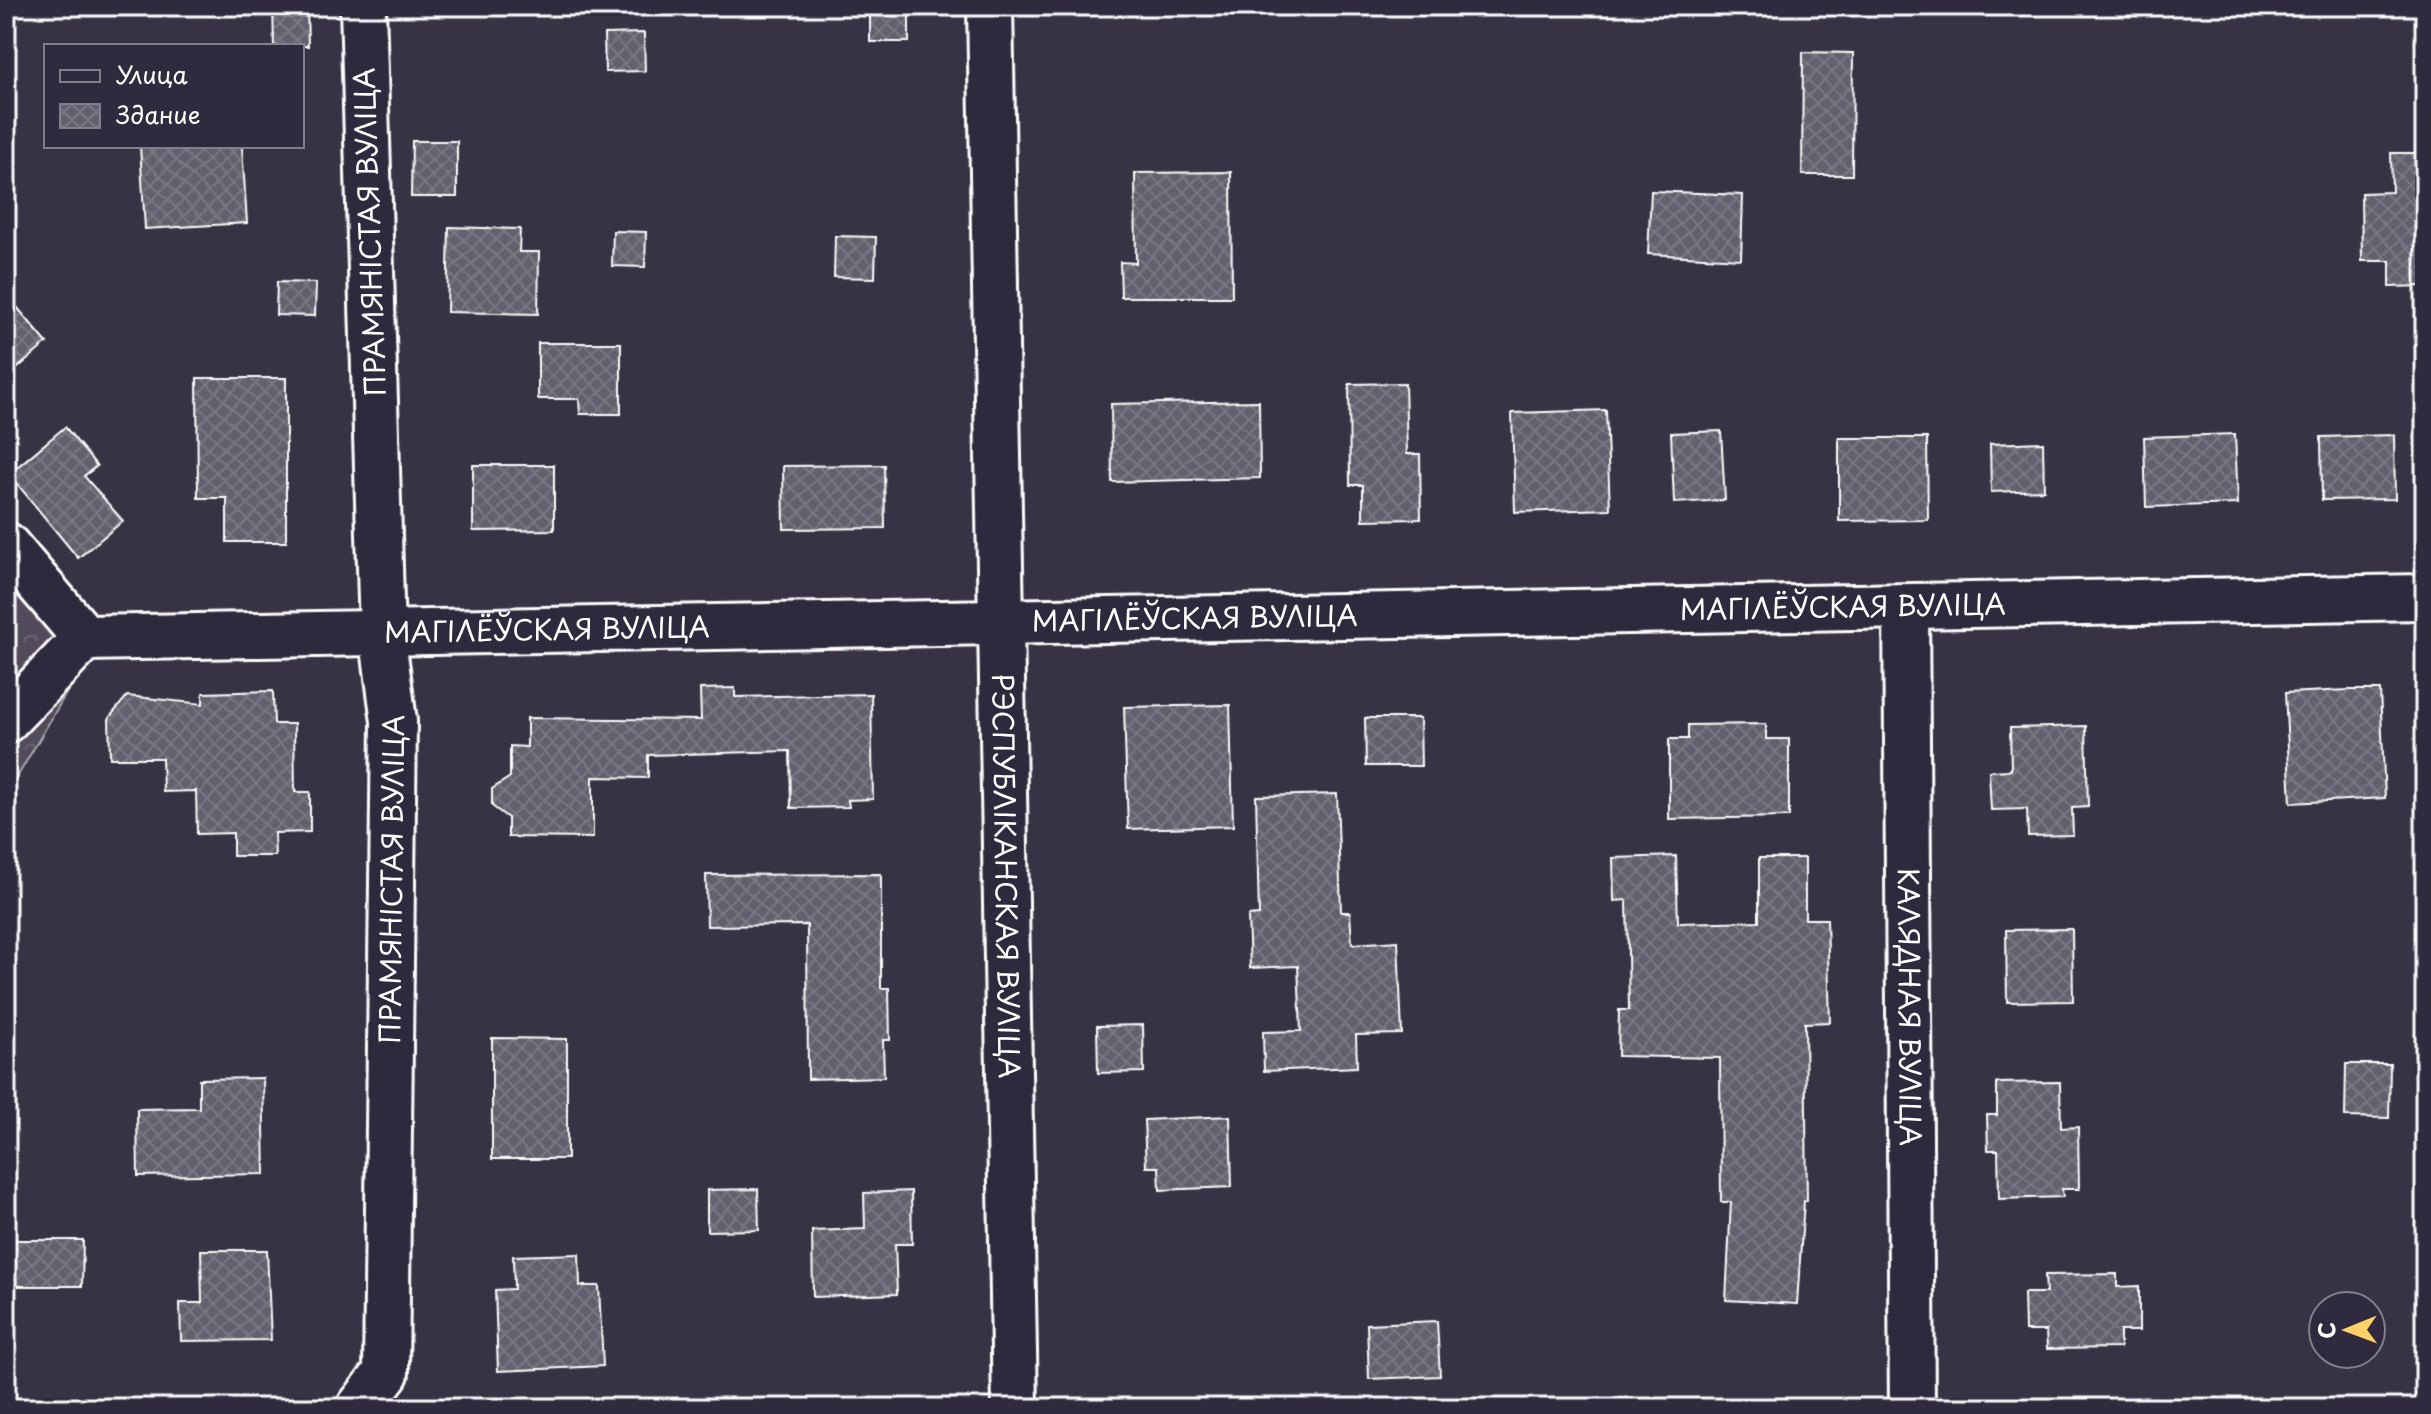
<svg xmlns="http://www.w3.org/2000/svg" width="2431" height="1414" viewBox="0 0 2431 1414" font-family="'Playpen Sans',sans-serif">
  <defs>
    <pattern id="forest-crowns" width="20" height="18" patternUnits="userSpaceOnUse" patternTransform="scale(2)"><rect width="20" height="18" fill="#514c5c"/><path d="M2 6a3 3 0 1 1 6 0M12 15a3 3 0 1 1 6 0" fill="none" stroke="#6b6774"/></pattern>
    <pattern id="building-cross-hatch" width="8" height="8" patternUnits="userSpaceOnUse" patternTransform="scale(2)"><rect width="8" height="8" fill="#635f6d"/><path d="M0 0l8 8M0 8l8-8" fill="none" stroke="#7a7783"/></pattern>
  </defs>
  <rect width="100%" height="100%" fill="#373345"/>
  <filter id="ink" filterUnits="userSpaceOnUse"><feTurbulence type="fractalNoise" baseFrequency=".0125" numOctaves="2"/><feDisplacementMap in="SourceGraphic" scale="16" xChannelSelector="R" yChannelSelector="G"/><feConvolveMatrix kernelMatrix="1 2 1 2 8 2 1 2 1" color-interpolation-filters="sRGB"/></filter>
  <g filter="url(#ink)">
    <path fill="url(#forest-crowns)" stroke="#a8a6ae" stroke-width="2" d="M6 582 81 668 6 796Z"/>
    <g fill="url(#building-cross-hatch)" stroke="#fff" stroke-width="2">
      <path d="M273 6H307L308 46H274Z"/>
      <rect x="870" y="6" width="39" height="36"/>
      <path d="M644 33 645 71 605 72 604 34Z"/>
      <path d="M1803 52 1853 53 1852 175H1802Z"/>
      <path d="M412 141H457V197H411Z"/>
      <path d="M140 146H242L247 223 145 229Z"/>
      <path d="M2391 153H2425V286L2390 287V261H2362L2361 193 2392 192Z"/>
      <path d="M1231 172 1232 297H1121L1120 262 1136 263 1135 173Z"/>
      <path d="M1651 191 1743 195 1741 259 1648 254Z"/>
      <path d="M449 227 520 229 519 252H539L538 314 447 312Z"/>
      <path d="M613 231 646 232 645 267 612 266Z"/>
      <path d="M835 236 876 237 875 278 834 277Z"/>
      <path d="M277 282 316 283 315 316 276 315Z"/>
      <path d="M6 294 47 343 6 378Z"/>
      <path d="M538 343H621V414H580L579 399H538Z"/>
      <path d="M197 378H286V542H227V498H198Z"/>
      <path d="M1405 383 1407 454H1420L1421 519 1363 520V485H1350L1349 384Z"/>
      <path d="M1259 401 1260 478 1112 482 1111 404Z"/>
      <path d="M1606 410 1610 509 1515 512 1512 413Z"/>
      <path d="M65 427 97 466 84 476 123 521 78 558 9 474Z"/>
      <path d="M1721 431 1725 500 1674 503 1671 433Z"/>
      <path d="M2235 434 2238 504 2146 507 2144 437Z"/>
      <path d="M2394 435 2395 499 2322 500 2321 437Z"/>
      <path d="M1839 438H1927L1928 520 1839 521Z"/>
      <path d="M2043 442 2044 490 1991 492 1990 444Z"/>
      <path d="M473 465H554V530L473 531Z"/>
      <path d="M884 465 885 528 784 529 783 466Z"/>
      <path d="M735 688V697L871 694 873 799 848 800 849 807 791 808 790 751 648 755V778L593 777V838L508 837V818L492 806V789L510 777V746L527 747V718L701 720 700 689Z"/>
      <path d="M2349 690H2380L2385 798 2291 803 2285 693Z"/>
      <path d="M273 691 274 724H294L295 792H310V832L274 833 275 856H233V833L197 834 196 791 163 792 162 758H110L109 718 127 696 203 704V693Z"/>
      <path d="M1230 705 1233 826 1128 829 1124 707Z"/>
      <path d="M1365 718H1420L1421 766H1366Z"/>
      <path d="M1766 724V739H1789V817L1669 819V739H1688V725Z"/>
      <path d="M2086 726 2088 807 2072 808 2073 835 2028 836 2027 809 1991 810 1989 771 2011 770 2010 728Z"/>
      <path d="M1337 794 1341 912H1350L1352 944 1398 941 1402 1034 1356 1035 1357 1067 1264 1071 1263 1032 1301 1031 1298 966 1250 968 1248 916 1259 915 1256 796Z"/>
      <path d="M1676 856 1678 923 1759 921V858H1805V919H1827L1830 1022 1805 1023 1807 1201H1804L1797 1304 1726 1300 1731 1202H1721L1720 1058 1618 1056 1619 1010H1629L1627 900 1614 901 1613 858Z"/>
      <path d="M881 874V988H889L890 1040H883L884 1077 808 1079 807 925 707 926 706 875Z"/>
      <path d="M2072 929 2073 1001 2007 1002 2006 930Z"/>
      <path d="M1143 1025 1144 1072 1098 1073 1097 1026Z"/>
      <path d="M492 1038 567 1039V1159H492Z"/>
      <path d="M2346 1064H2390L2389 1118 2345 1117Z"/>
      <path d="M263 1078 265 1174 138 1176 137 1109 199 1108V1079Z"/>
      <path d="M2060 1082 2061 1128 2078 1127 2079 1189H2062L2063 1197 1999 1199 1998 1150H1988L1987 1115H1997V1083Z"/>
      <path d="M1230 1116 1232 1187 1160 1190 1159 1167H1146L1144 1120Z"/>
      <path d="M758 1189 759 1230 707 1231V1190Z"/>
      <path d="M911 1191 912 1244H895L897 1294 813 1297 812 1231 865 1229 864 1193Z"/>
      <path d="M6 1240H83L82 1286H6Z"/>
      <path d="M201 1250H267L271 1340 181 1341 180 1303H202Z"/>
      <path d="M579 1254 580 1286H599L603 1366 498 1371 495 1290 514 1289 513 1256Z"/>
      <path d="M2117 1274V1287L2139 1286V1331H2120V1348L2047 1349 2046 1331H2025L2024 1293H2046L2045 1275Z"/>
      <path d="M1437 1321 1440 1376 1369 1379 1367 1324Z"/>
    </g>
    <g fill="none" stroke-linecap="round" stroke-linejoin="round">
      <g stroke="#fff" stroke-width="50">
        <g id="minor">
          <path id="s1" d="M990 6 1015 1408"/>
          <path d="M6 545 85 638"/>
          <path id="s2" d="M1906 607 1912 1408"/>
          <path id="s3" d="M85 638 2425 597"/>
          <path d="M6 720 85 638"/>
          <path id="s4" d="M359 1408 386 1373 394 721 382 633 363 6"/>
        </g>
      </g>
      <use href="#minor" stroke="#2f2a3d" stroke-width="44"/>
    </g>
  </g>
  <g text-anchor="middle" stroke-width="6" stroke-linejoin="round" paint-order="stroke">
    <g font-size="28" fill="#fff" stroke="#2f2a3d">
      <text transform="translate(370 232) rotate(-92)" y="10">ПРАМЯНІСТАЯ ВУЛІЦА</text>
      <text dy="10" stroke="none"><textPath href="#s3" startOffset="1758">МАГІЛЁЎСКАЯ ВУЛІЦА</textPath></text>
      <text dy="10" stroke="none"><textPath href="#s3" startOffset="1110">МАГІЛЁЎСКАЯ ВУЛІЦА</textPath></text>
      <text dy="10" stroke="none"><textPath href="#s3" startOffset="462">МАГІЛЁЎСКАЯ ВУЛІЦА</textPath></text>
      <text dy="10" stroke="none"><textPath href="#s1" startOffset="870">РЭСПУБЛІКАНСКАЯ ВУЛІЦА</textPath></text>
      <text dy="10" stroke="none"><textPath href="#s4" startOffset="538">ПРАМЯНІСТАЯ ВУЛІЦА</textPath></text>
      <text dy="10" stroke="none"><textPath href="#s2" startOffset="400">КАЛЯДНАЯ ВУЛІЦА</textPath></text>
    </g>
  </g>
  <rect width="2431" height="1414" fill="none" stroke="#2f2a3d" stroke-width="32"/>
  <rect x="16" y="16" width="2399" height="1382" fill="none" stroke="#fff" stroke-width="3" filter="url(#ink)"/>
  <rect x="44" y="44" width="260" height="104" fill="#2f2a3d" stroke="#827f8b" stroke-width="2"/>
  <rect x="60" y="70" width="40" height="12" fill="#2f2a3d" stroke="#827f8b" stroke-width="2"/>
  <text x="116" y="84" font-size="24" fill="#ffffff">Улица</text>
  <rect x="60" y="104" width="40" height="24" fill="url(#building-cross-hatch)" stroke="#827f8b" stroke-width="2"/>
  <text x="116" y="124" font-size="24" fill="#ffffff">Здание</text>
  <g transform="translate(2347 1330) rotate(269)"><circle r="38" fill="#2f2a3d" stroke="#827f8b" stroke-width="2"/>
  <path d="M0-6L14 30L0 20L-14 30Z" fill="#ffd166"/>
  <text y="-12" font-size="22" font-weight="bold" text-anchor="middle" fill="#ffffff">С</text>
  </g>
</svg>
